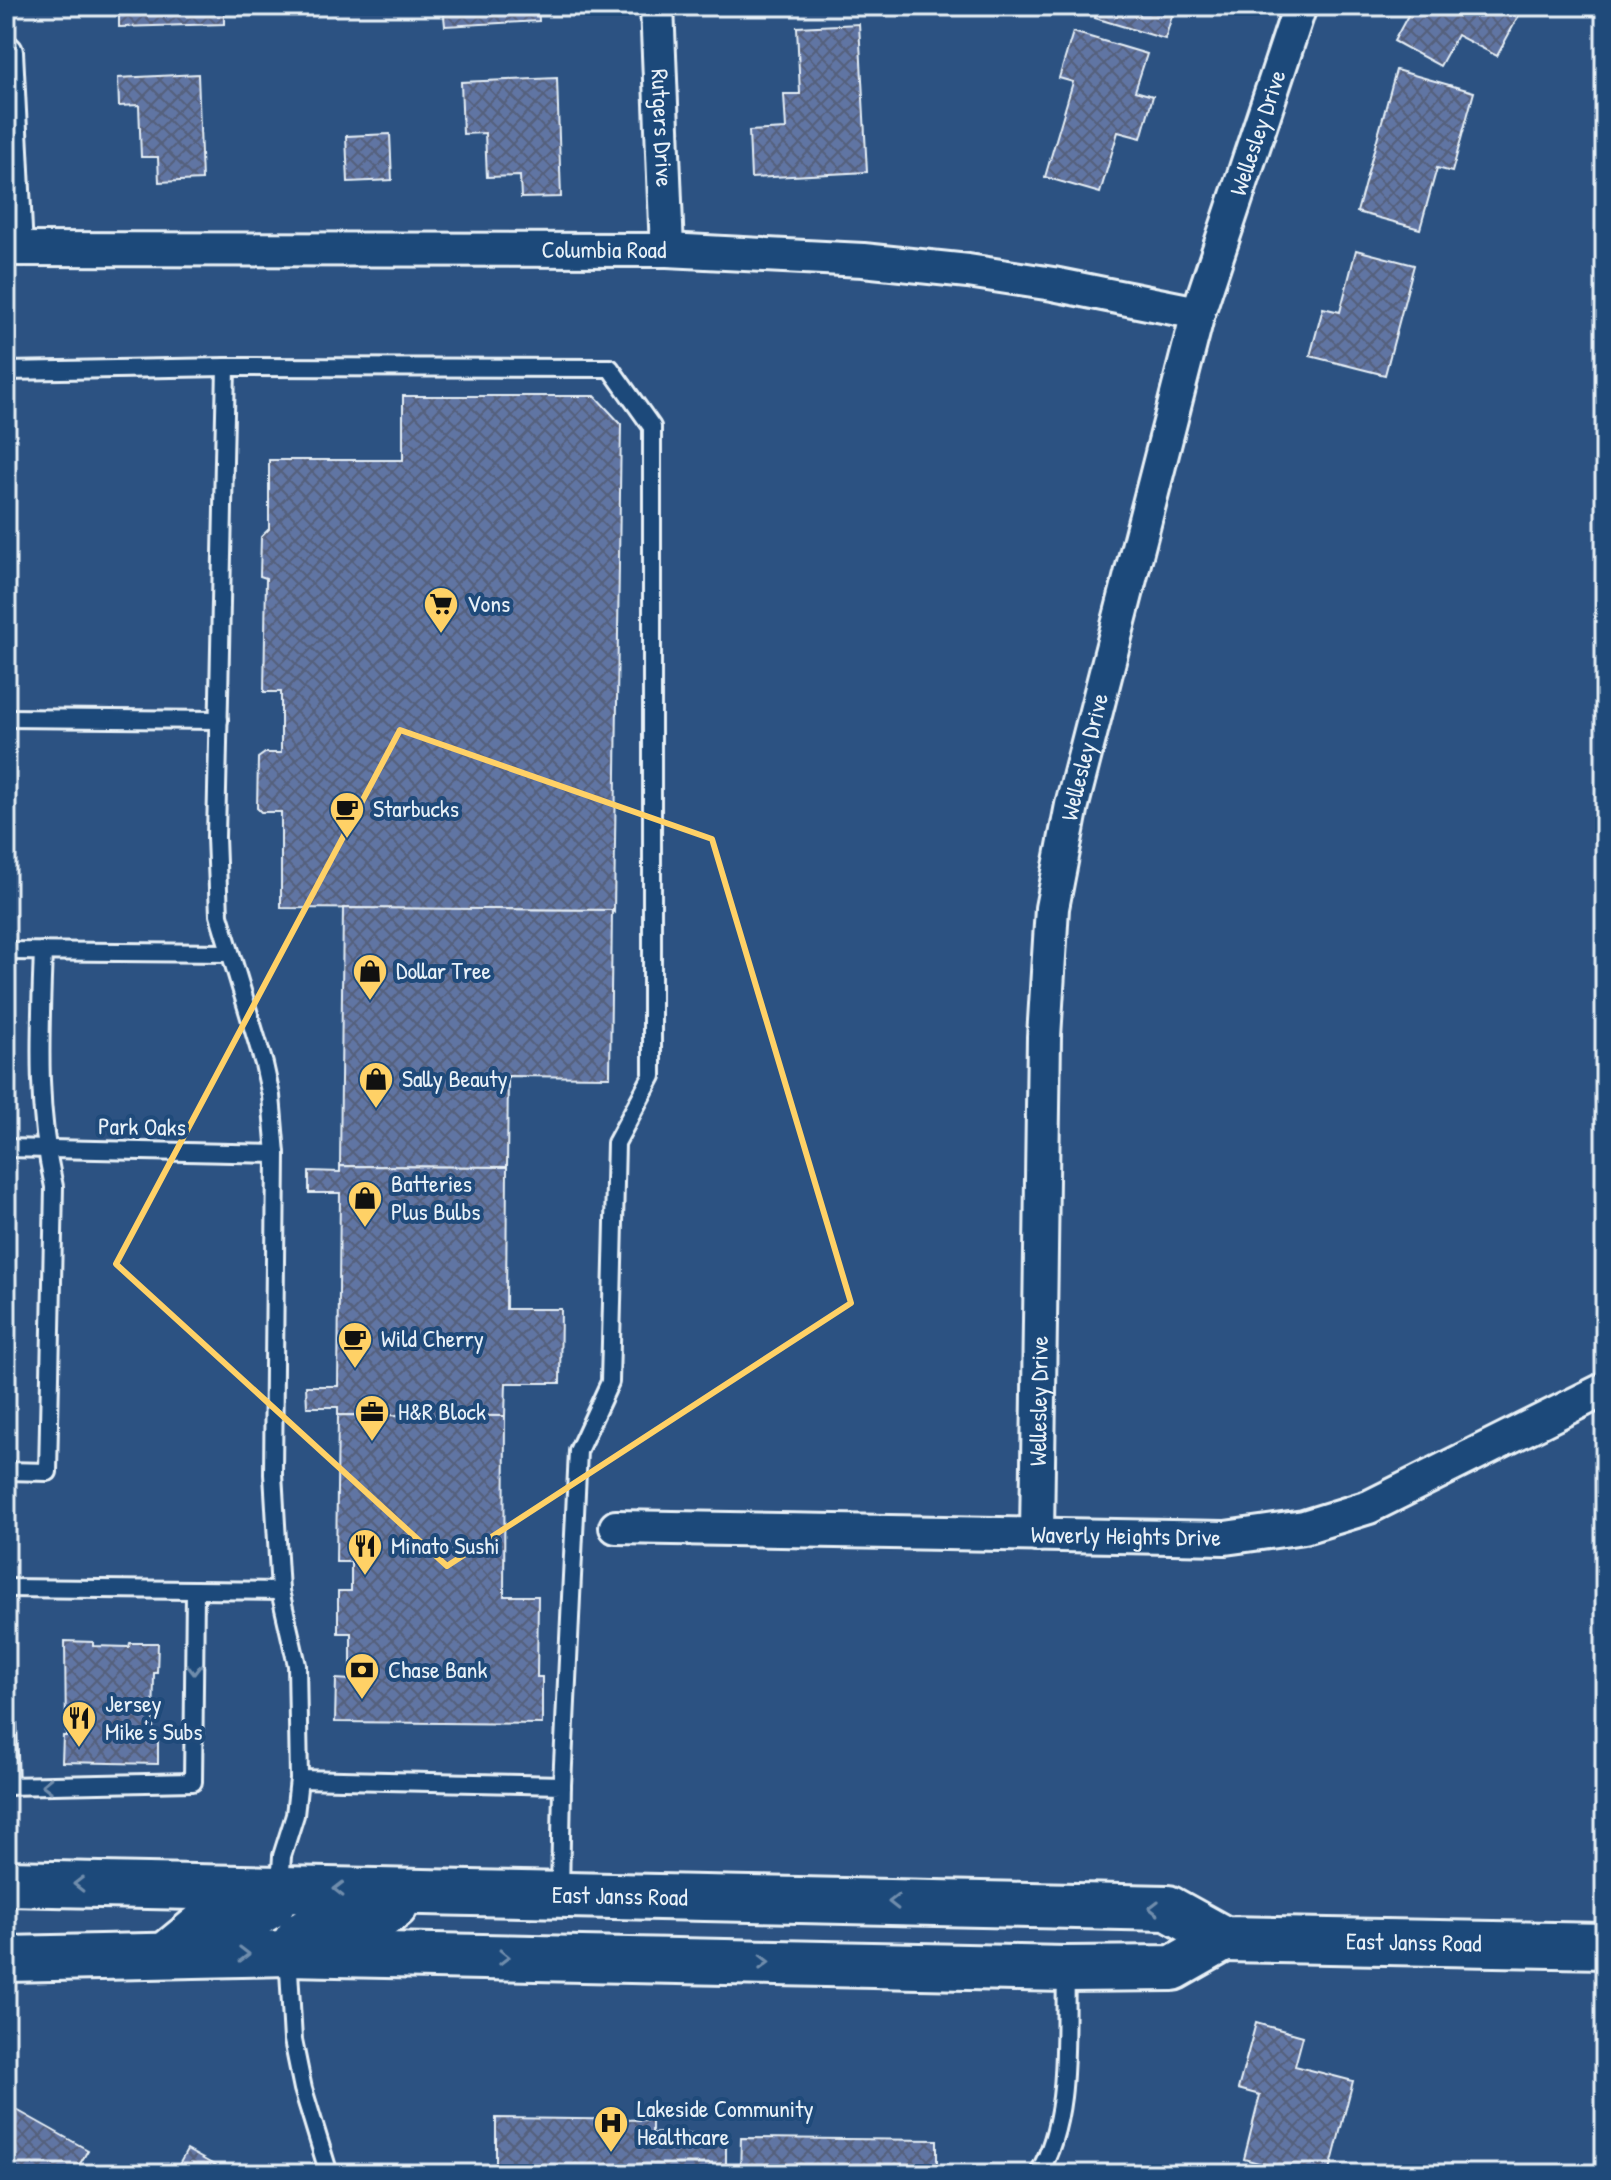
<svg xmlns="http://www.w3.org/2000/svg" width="1611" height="2180" viewBox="0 0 1611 2180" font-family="'Patrick Hand',sans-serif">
  <defs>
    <pattern id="building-cross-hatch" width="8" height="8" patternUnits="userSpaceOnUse" patternTransform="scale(2)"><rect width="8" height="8" fill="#6174a3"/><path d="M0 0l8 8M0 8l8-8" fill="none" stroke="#55607b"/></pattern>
  </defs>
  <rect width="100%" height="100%" fill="#2c5282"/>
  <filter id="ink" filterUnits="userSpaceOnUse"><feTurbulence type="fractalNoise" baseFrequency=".0125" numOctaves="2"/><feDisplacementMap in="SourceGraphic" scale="16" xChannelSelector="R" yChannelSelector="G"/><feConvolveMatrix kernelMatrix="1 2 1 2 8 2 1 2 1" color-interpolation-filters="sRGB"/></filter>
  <g filter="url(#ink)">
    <g fill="url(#building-cross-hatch)" stroke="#e8f1f8" stroke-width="2">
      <path d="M119 6H224V24L119 27Z"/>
      <path d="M443 6H538L539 21 445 26Z"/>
      <path d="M1098 6H1175L1165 39 1095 18Z"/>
      <path d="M1413 6H1524L1497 56 1457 35 1440 66 1394 41Z"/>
      <path d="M859 24 867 172 751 178 749 131 786 129 784 94H800L797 27Z"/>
      <path d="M1073 32 1147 54 1135 91 1153 96 1141 138 1118 132 1100 193 1045 177 1073 82 1059 78Z"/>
      <path d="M1396 70 1474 92 1452 172 1437 168 1420 229 1357 212Z"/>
      <path d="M198 74 202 180 159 182 158 157H141L139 105 119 106 118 78Z"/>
      <path d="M557 78 561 197 521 198 520 176 487 177 485 133 463 134 461 82Z"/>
      <path d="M390 134 392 180 348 182 346 136Z"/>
      <path d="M1356 250 1414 265 1385 375 1310 356 1323 308 1340 312Z"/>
      <path d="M403 396H595L621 424 614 912 612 910 281 908V812H261L257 808 258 758 265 753H281V692H264L266 578 260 576 261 537 269 529V460H403Z"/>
      <path d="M343 908 612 910 610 1077 508 1076 507 1167 340 1166Z"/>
      <path d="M340 1166 507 1167 506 1309H561L560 1383H506L505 1416 338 1415V1407H307L306 1386H338L340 1193H309V1171L340 1172Z"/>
      <path d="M338 1415 505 1416 504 1596H538L537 1677H542V1724L335 1722 336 1679 351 1680V1633H338V1591H351V1562H336Z"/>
      <path d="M65 1641 93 1642V1646L129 1647 130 1643H158L157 1673H154L153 1736 158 1737V1764L62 1762 63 1736H66Z"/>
      <path d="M1256 2023 1303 2036 1295 2066 1353 2081 1329 2174H1299L1244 2159 1260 2095 1238 2089Z"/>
      <path d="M6 2104 88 2150 74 2174H6Z"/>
      <path d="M496 2118 652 2120V2133L726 2134V2174H496Z"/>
      <path d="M741 2138 937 2140V2174H740Z"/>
      <path d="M187 2150 230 2174H174Z"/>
    </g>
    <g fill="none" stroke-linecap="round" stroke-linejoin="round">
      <g stroke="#e8f1f8" stroke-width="22">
        <g id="lane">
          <path d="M226 367 216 837 219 915 264 1064 271 1096 276 1154 273 1474 280 1591 297 1665 299 1779 295 1815 282 1856 280 1886"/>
          <path d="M6 371 226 367 610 368 652 427V1076L616 1143 610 1382 578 1451 562 1785"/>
          <path d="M6 718 219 720"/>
          <path d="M6 951 229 953"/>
          <path d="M6 1148 276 1154"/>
          <path d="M6 1471 48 1472 54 1187C36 1106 40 1034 43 951"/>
          <path d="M6 1588 280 1591"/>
          <path d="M6 1690 9 1786"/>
          <path d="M299 1779 562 1785 560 1892"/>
          <path d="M6 1786 193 1782 195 1591"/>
          <path d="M288 1953 293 2040 303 2089 329 2174"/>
          <path d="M1038 2174C1072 2118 1064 2036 1066 1972"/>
        </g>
      </g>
      <g stroke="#e8f1f8" stroke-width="38">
        <g id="street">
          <path id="s1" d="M657 6 667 250"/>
          <path d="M6 52 16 249"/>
          <path id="s2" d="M6 249 667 250 863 260 968 271 1053 284 1198 313"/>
          <path id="s3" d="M616 1527 1225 1538 1304 1527 1369 1507 1605 1389"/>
          <path id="s4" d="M1037 1535 1044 1037 1052 908 1072 805 1198 313 1300 6"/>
        </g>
      </g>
      <g stroke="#e8f1f8" stroke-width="50">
        <g id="secondary">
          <path id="s5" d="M6 1883 1168 1908 1224 1939 1605 1946"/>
          <path d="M288 1953 301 1934 315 1925 342 1920 377 1919 395 1906"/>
          <path d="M166 1955 205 1923 234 1921 253 1916 271 1905 280 1888"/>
          <path d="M6 1959 288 1953 1066 1969 1173 1968 1224 1939"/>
        </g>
      </g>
      <use href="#lane" stroke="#1f4a7a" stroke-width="16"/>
      <use href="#street" stroke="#1f4a7a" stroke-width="32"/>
      <use href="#secondary" stroke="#1f4a7a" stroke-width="44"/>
    </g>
    <defs><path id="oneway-chevron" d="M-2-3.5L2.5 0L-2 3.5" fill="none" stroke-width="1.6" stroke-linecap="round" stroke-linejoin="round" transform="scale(2)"/></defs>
    <g stroke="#6f8dac">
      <use href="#oneway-chevron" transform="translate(194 1669) rotate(90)"/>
      <use href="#oneway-chevron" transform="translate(47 1785) rotate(179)"/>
      <use href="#oneway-chevron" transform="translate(79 1884) rotate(-179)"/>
      <use href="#oneway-chevron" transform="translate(339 1889) rotate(-179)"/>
      <use href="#oneway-chevron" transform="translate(894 1902) rotate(-179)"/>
      <use href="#oneway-chevron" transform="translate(1154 1908) rotate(-179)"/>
      <use href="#oneway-chevron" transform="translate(244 1954) rotate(-1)"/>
      <use href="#oneway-chevron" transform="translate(504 1957) rotate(1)"/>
      <use href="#oneway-chevron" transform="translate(764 1962) rotate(1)"/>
    </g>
  </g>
  <path fill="none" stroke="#ffd166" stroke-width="6" stroke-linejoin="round" d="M400 730 712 839 851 1303 447 1566 116 1264Z"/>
  <defs>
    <g id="supermarket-pin" transform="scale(1.8)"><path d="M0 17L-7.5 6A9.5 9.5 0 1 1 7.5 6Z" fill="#ffd166" stroke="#1f4a7a"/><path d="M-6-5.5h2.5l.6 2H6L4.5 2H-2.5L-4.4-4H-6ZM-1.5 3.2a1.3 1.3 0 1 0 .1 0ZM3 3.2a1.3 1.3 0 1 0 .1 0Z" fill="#111"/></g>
    <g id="cafe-pin" transform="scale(1.8)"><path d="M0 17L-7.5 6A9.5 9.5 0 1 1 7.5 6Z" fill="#ffd166" stroke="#1f4a7a"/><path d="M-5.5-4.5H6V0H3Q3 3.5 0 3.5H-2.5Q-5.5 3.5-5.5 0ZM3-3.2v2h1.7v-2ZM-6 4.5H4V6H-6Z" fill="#111"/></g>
    <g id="shop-pin" transform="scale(1.8)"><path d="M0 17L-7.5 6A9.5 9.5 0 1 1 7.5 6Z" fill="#ffd166" stroke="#1f4a7a"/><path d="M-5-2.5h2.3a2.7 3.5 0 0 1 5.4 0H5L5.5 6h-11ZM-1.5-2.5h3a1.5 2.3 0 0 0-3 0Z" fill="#111"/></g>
    <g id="office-pin" transform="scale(1.8)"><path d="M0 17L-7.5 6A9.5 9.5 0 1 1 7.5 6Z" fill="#ffd166" stroke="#1f4a7a"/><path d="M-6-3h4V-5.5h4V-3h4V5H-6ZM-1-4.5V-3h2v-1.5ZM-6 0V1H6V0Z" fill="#111"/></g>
    <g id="restaurant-pin" transform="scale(1.8)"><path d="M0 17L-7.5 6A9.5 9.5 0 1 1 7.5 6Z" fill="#ffd166" stroke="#1f4a7a"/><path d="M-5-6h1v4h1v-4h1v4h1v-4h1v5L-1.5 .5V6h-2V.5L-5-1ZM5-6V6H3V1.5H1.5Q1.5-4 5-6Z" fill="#111"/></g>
    <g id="bank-pin" transform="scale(1.8)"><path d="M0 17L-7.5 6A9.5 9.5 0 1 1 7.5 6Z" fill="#ffd166" stroke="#1f4a7a"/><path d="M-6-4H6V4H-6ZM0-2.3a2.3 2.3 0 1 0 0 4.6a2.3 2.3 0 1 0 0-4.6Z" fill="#111"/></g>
    <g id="hospital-pin" transform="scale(1.8)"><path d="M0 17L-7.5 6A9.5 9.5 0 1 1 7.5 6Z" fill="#ffd166" stroke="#1f4a7a"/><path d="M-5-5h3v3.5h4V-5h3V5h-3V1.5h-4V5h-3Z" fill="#111"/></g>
  </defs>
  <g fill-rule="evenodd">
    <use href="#supermarket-pin" x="441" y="604"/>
    <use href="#cafe-pin" x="347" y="809"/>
    <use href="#shop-pin" x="370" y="971"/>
    <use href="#shop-pin" x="376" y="1079"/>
    <use href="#shop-pin" x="365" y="1198"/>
    <use href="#cafe-pin" x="355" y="1339"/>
    <use href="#office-pin" x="372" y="1412"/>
    <use href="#restaurant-pin" x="365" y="1546"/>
    <use href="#bank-pin" x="362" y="1670"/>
    <use href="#restaurant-pin" x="79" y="1718"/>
    <use href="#hospital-pin" x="611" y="2123"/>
  </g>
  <g text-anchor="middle" stroke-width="8" stroke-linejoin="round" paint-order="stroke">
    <g font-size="24" fill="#e8f1f8" stroke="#1f4a7a">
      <text dy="8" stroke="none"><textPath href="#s1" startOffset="122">Rutgers Drive</textPath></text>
      <text dy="8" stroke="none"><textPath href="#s4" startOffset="1430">Wellesley Drive</textPath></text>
      <text dy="8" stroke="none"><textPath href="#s2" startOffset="598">Columbia Road</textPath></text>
      <text dy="8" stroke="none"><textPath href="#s4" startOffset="782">Wellesley Drive</textPath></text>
      <text transform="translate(142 1127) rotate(1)" y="8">Park Oaks</text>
      <text dy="8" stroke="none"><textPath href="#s4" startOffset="134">Wellesley Drive</textPath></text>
      <text dy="8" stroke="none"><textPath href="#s3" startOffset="510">Waverly Heights Drive</textPath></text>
      <text dy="8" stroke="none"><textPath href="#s5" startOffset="614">East Janss Road</textPath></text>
      <text dy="8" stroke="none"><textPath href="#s5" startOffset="1416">East Janss Road</textPath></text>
    </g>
    <g font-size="24" fill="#e8f1f8" stroke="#1f4a7a" text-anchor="start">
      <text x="467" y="612">Vons</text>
      <text x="373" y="817">Starbucks</text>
      <text x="396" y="979">Dollar Tree</text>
      <text x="402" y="1087">Sally Beauty</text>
      <text x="391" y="1192">Batteries<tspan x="391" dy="28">Plus Bulbs</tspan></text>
      <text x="381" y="1347">Wild Cherry</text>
      <text x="398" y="1420">H&amp;R Block</text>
      <text x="391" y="1554">Minato Sushi</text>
      <text x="388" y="1678">Chase Bank</text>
      <text x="105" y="1712">Jersey<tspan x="105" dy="28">Mike's Subs</tspan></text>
      <text x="637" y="2117">Lakeside Community<tspan x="637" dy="28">Healthcare</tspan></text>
    </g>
  </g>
  <rect width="1611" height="2180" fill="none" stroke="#1f4a7a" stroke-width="32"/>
  <rect x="16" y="16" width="1579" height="2148" fill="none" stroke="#e8f1f8" stroke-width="3" filter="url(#ink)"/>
</svg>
